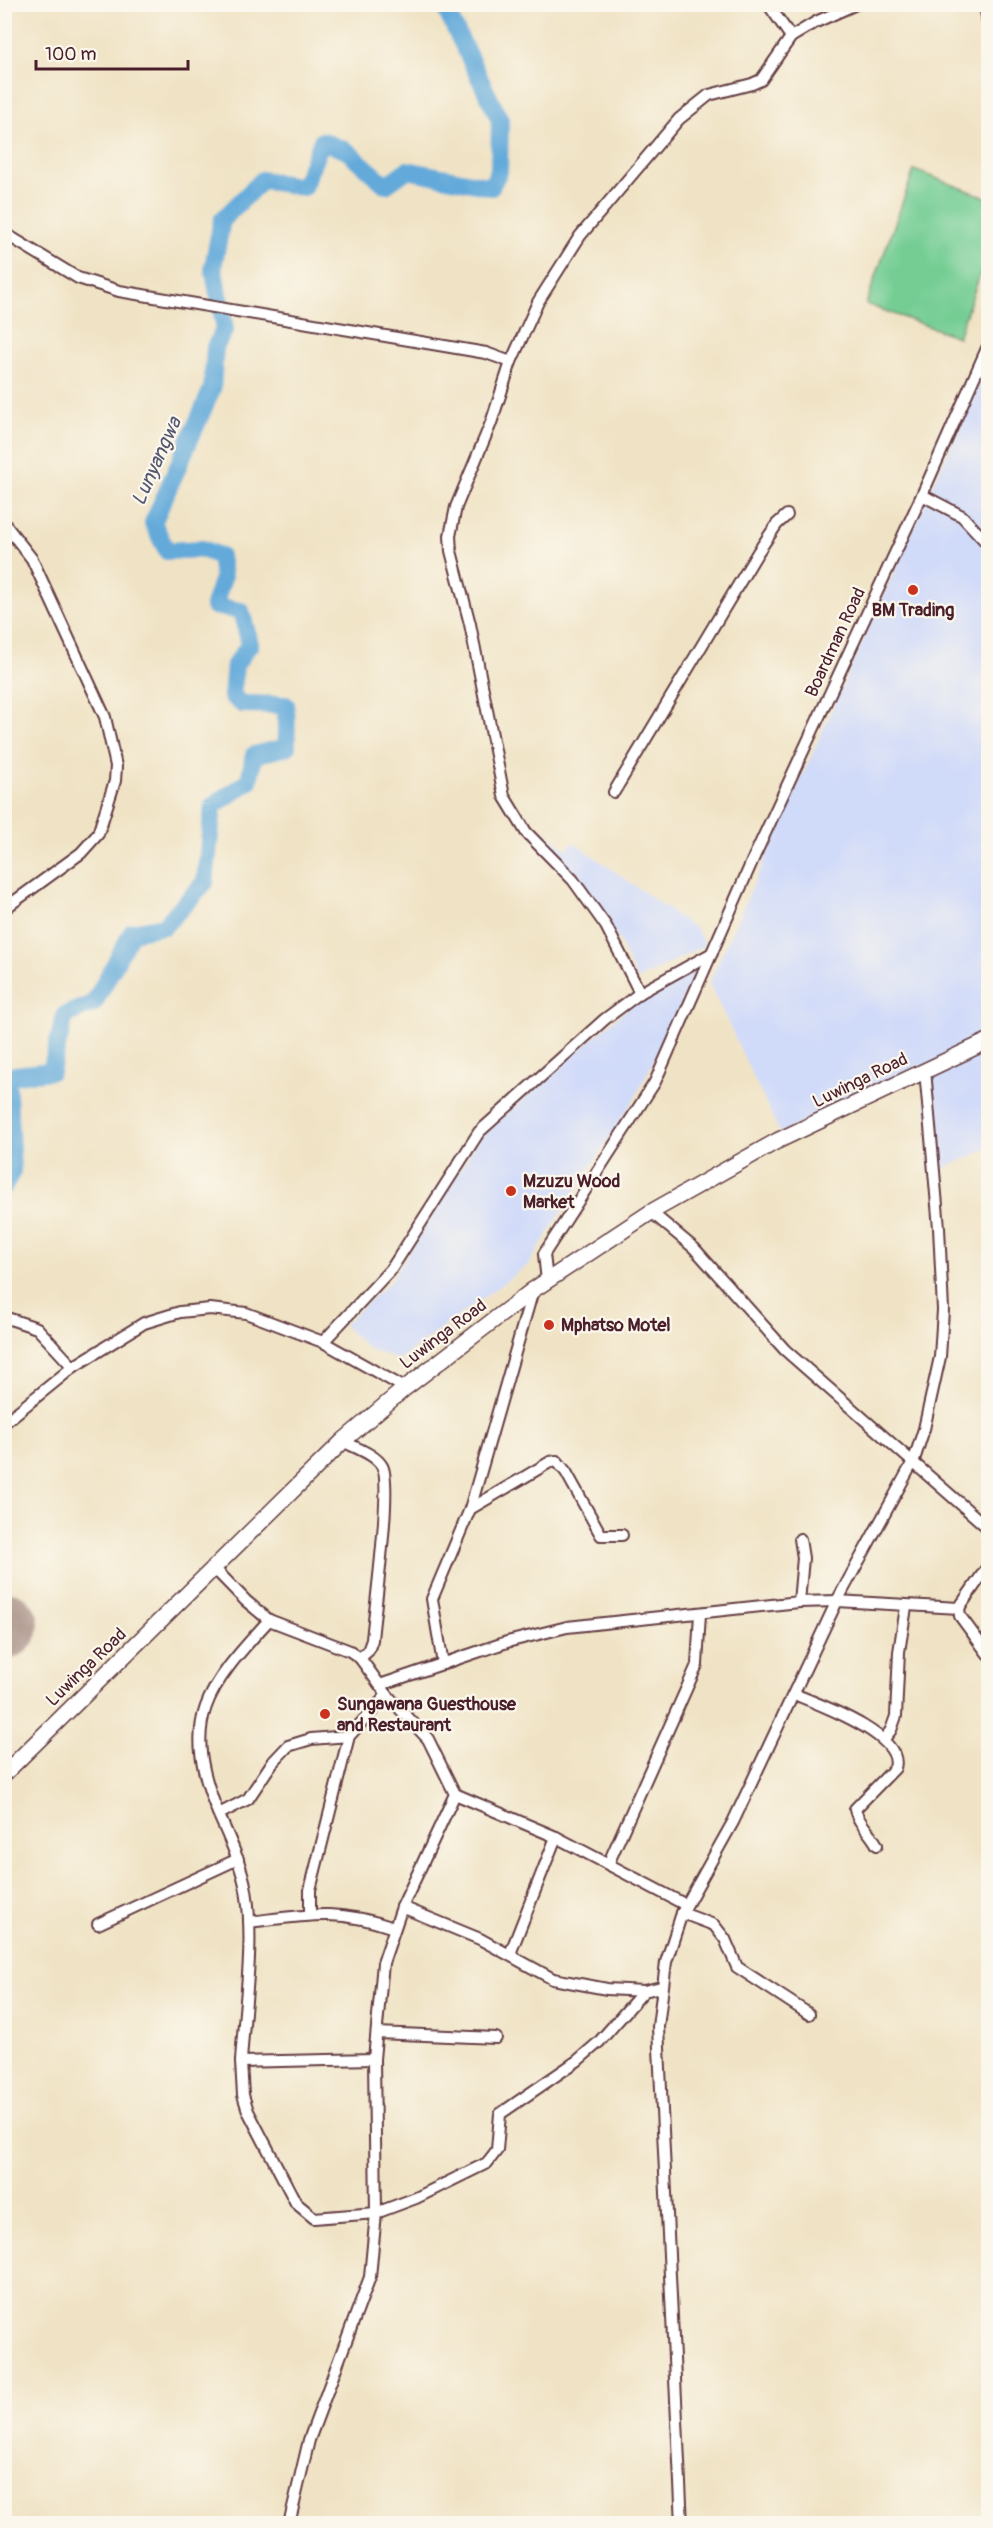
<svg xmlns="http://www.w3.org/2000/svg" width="993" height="2528" viewBox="0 0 993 2528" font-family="Pangolin,sans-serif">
  <rect width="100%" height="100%" fill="#fbf7ec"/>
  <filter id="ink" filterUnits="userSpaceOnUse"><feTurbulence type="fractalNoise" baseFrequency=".0167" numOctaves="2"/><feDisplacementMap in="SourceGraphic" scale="12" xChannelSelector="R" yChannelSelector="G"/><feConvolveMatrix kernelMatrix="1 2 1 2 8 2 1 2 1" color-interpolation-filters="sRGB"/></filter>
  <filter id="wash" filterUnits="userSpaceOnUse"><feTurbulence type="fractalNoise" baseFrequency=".008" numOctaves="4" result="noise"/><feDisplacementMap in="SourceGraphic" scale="24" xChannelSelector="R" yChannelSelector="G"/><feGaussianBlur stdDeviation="1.35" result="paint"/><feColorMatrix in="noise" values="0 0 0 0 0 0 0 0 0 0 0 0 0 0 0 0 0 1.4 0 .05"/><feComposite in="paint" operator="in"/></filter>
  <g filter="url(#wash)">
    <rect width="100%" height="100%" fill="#f0e3c5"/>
    <g fill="#d0daf9">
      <path d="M988 363V1148L937 1172 920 1065 780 1133 709 983Z"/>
      <path d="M541 829 567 849 573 842 697 930 705 945 637 980 619 940 589 895 534 841Z"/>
      <path d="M700 966 636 1096 528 1265 398 1360 367 1348 343 1325 390 1282 481 1136 630 1006Z"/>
    </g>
    <path fill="#74cd94" stroke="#5f7660" stroke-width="1.5" d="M914 170 988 198V252L958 337 866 304Z"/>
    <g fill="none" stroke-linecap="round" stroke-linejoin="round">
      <path stroke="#64aada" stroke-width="18" d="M4 1186 12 1171 7 1076 51 1071 65 1015 94 1003 132 932 164 926 205 882 213 806 249 781 254 755 287 747 286 705 242 704 232 696 235 665 250 644 241 611 214 606 223 577 220 556 202 549 167 551 153 523 212 389 215 347 225 329 213 267 222 220 262 180 303 187 322 141 347 151 386 185 407 170 491 187 499 171 500 120 443 4"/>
      <path stroke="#9d8178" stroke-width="68" d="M4 1626 5 1625"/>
    </g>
  </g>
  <g filter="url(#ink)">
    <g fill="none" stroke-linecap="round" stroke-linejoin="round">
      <g stroke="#633c42" stroke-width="14">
        <g id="minor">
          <path d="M768 4 791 37"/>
          <path d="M985 4 988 24"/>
          <path d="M4 233 78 278 119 291 486 353 511 362 491 423 456 507 450 536 451 551 470 624 504 796 526 832 573 880 606 926 640 993"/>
          <path d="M511 362 538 302 580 236 679 119 709 95 752 84 761 80 791 37 816 22 856 4"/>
          <path d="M922 495 962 516 988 544"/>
          <path d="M4 523 32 559 105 717 116 766 115 781 98 834 81 853 4 909"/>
          <path d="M614 792 758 552 777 524 787 515"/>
          <path d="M651 1212 694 1248 785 1350 988 1528"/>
          <path d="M547 1281 544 1254 655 1082 754 857 922 495 988 346"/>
          <path d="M4 1317 37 1328 73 1367"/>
          <path d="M323 1342 392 1268 479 1132 605 1019 640 993 712 953"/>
          <path d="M4 1423 73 1367 144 1323 180 1312 210 1309 246 1313 323 1342 405 1388"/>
          <path d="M343 1441C355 1448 375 1454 382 1466 393 1482 374 1613 372 1640L368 1651 360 1658"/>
          <path d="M470 1509 550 1462 557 1461 566 1472 601 1535H622"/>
          <path d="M988 1566 959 1608 960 1616 988 1654"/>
          <path d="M213 1567 246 1601 269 1620 350 1651 360 1658 387 1695 428 1739 455 1794 402 1907 383 1963 374 2059 376 2213 370 2277 309 2440 289 2524"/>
          <path d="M799 1602 803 1558 800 1539"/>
          <path d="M269 1620C206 1689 180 1720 218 1813 229 1838 241 1863 246 1890 255 1943 244 2008 241 2062L374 2059"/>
          <path d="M443 1664 432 1599 470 1509 533 1290"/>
          <path d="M380 1685 507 1642 567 1627 799 1602 837 1601 959 1608"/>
          <path d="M794 1694C818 1704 905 1735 895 1768L855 1809C857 1822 871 1833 877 1845"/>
          <path d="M884 1739 891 1730 896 1716 899 1652 906 1607"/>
          <path d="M455 1794 556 1837 686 1905"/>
          <path d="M219 1814 248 1799 272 1763 288 1746 311 1739 349 1736"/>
          <path d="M609 1862 697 1665 700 1613"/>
          <path d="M402 1907 480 1939 553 1979 607 1989 644 1991 661 1987"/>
          <path d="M682 1913 714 1925 725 1939 737 1967 809 2014"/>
          <path d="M310 1915V1890L349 1736 387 1695"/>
          <path d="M249 1922C307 1915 337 1908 394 1928"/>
          <path d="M98 1924 238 1859"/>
          <path d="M510 1954 556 1837"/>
          <path d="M377 2033 496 2038"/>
          <path d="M241 2062 243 2095 248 2111 296 2203 314 2218 376 2213 416 2198 487 2163 497 2150 500 2114 577 2061 599 2042 644 1991"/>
          <path d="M682 2524 658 2027 666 1962 682 1913 733 1822 837 1601 914 1460 924 1429 940 1357 943 1310 939 1228 925 1070"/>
        </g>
      </g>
      <g stroke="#633c42" stroke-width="18">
        <path id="highway" d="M4 1774 343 1441 405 1388 533 1290 651 1212 777 1141 988 1041"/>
      </g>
      <use href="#minor" stroke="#fff" stroke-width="10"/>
      <use href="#highway" stroke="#fff" stroke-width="15"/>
    </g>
  </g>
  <g fill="#c8321e" stroke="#fbf7ec" stroke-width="2">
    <circle cx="913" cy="590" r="6"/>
    <circle cx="511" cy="1191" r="6"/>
    <circle cx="549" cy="1325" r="6"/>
    <circle cx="325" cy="1714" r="6"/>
  </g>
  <g text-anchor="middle" stroke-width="4.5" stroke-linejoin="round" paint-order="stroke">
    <g font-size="18" font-weight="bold" fill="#4a1f2b" stroke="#fbf7ec" text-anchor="start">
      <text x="913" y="616" text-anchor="middle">BM Trading</text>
      <text x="523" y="1187">Mzuzu Wood<tspan x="523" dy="21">Market</tspan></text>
      <text x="561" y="1331">Mphatso Motel</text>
      <text x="337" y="1710">Sungawana Guesthouse<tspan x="337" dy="21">and Restaurant</tspan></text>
    </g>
    <g font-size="18" fill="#4a1f2b" stroke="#fbf7ec">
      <text transform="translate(835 642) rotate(-65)" y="6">Boardman Road</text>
      <text transform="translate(860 1080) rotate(-26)" y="6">Luwinga Road</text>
      <text transform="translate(443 1334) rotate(-37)" y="6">Luwinga Road</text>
      <text transform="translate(86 1667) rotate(-44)" y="6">Luwinga Road</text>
    </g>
    <g font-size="20" font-style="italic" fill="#545771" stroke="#fbf7ec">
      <text transform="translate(156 461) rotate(-66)" y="7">Lunyangwa</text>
    </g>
  </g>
  <rect width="993" height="2528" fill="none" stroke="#fbf7ec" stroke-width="24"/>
  <path d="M36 60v9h152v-9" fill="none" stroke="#4a1f2b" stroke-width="3"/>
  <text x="45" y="60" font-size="18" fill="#4a1f2b" stroke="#fbf7ec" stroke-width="4.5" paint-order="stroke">100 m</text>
</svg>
